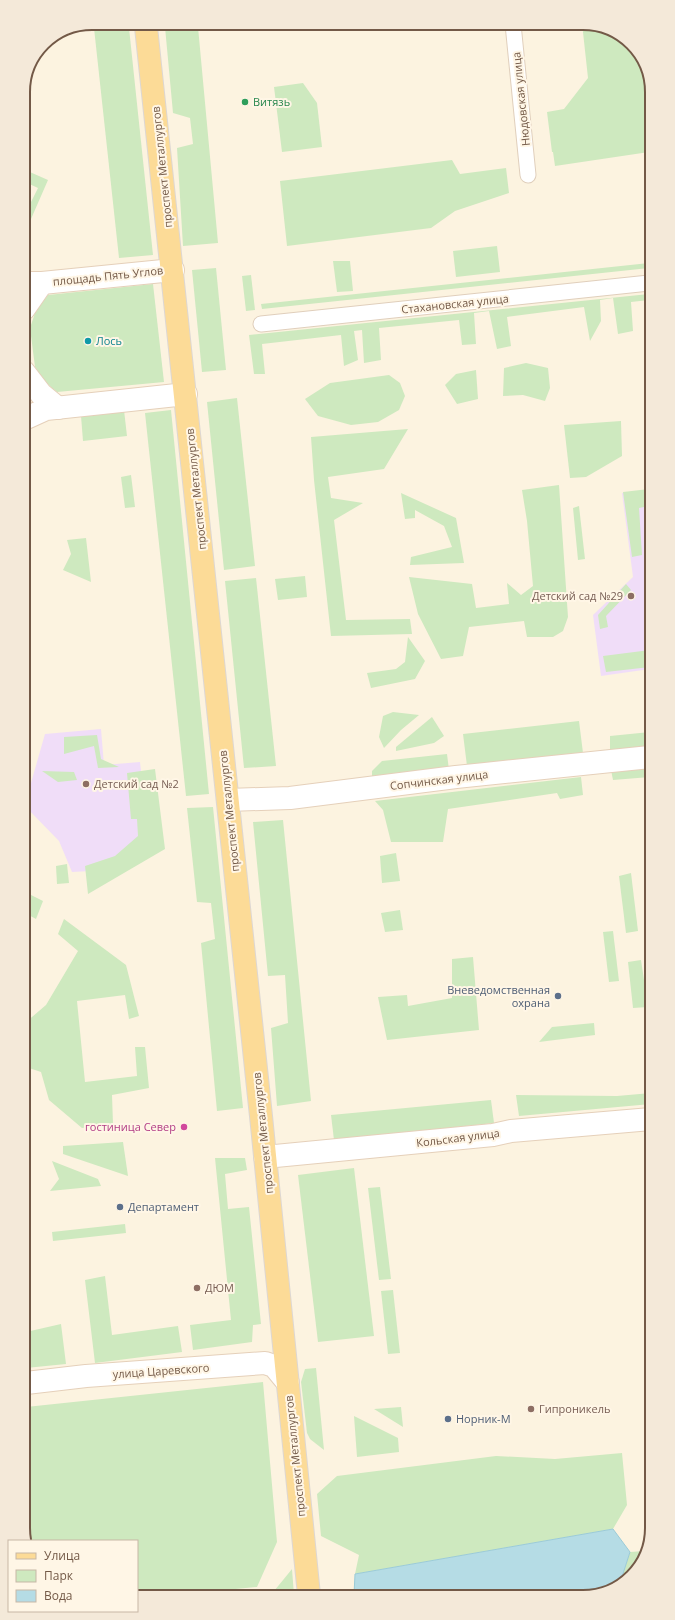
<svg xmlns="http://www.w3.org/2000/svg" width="675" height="1620" viewBox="0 0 675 1620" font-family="'Open Sans',sans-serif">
  <rect width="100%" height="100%" fill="#fcf3e0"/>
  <g fill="#f0ddf8">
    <path d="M649 490 650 669 601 676 593 615 633 577 622 493Z"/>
    <path d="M101 729 104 765 140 762 149 843 109 870 72 872 59 841 25 806V804L45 734Z"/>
  </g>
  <g fill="#cee9bf">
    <path d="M582 23H588L625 37 648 70 649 152 555 166 553 152H552L547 112 564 109 588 78Z"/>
    <path d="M165 27H198L218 243 183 246 177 148 193 144 190 118 173 113Z"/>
    <path d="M94 28H129L153 255 119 258Z"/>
    <path d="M303 83 317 103 322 147 282 152 274 87Z"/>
    <path d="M452 160 460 174 506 168 509 193 455 211 431 228 287 246 280 181Z"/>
    <path d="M23 169 48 180 31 219 26 221 23 219V214H25L38 188 23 181Z"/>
    <path d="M497 246 500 272 456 277 453 251Z"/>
    <path d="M333 261H350L353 291 337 292Z"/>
    <path d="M649 263V268L262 309 261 304Z"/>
    <path d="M216 268 226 370 202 372 192 270Z"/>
    <path d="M251 275 255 310 246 311 242 276Z"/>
    <path d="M153 284 164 382 57 392 44 381 35 367 30 328 36 310 48 295Z"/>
    <path d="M649 294V300L631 302 633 331 618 334 613 298 600 300 601 321 590 341 584 307 507 317 511 346 497 349 489 311 474 313 476 344 462 345 459 320 379 328 381 360 364 363 362 330 354 331 358 360 344 366 341 335 262 344 265 374H254L249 335Z"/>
    <path d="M526 363 548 368 550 388 545 401 523 395 503 396 504 368Z"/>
    <path d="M476 370 478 399 457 404 445 385 456 374Z"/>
    <path d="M389 375 400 383 405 396 399 410 378 422 351 425 318 416 305 399 330 383Z"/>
    <path d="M237 398 255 566 224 570 207 402Z"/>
    <path d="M124 410 127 436 83 441 81 416Z"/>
    <path d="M171 410 209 794 186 796 145 413Z"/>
    <path d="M621 421 622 456 586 477 570 478 564 425Z"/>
    <path d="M408 429 384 469 328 477 331 498 363 503 334 520 346 620 410 619 412 634 331 636 314 480 311 437Z"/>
    <path d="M24 462H27L30 492H24Z"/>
    <path d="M131 475 135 507 125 508 121 477Z"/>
    <path d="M559 485 568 617 563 631 553 637H527L524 621 469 627 463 656 441 659 418 614 409 577 472 584 476 608 509 604 507 583 521 595 533 586 527 521 522 490Z"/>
    <path d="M649 489V506L639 508 642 555 632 557 623 492Z"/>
    <path d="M401 493 456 518 464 563 410 565 411 557 452 547 444 526 415 510V518L405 519Z"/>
    <path d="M579 506 585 559 578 560 573 508Z"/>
    <path d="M86 538 91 582 63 570 71 554 67 540Z"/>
    <path d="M305 576 307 597 278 600 275 579Z"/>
    <path d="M256 578 276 766 244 768 225 581Z"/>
    <path d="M626 584 631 590 606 616 608 627 600 629 598 615Z"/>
    <path d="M408 637 425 661 415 679 371 688 367 673 396 669 405 662Z"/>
    <path d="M650 650V667L606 672 603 656Z"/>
    <path d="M393 712 419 715 401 730 384 748 379 737 383 716Z"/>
    <path d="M432 717 444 736 434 743 396 751V747Z"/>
    <path d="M579 721 583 753 467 766 463 734Z"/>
    <path d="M650 732V746L610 750V736Z"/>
    <path d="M97 735 101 759 119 767 98 768 94 746 64 754V737Z"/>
    <path d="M447 754 449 770 372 779V771L382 761Z"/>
    <path d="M650 766V777L613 780 611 770Z"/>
    <path d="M155 769 165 849 88 894 85 866 115 856 138 836 137 819H131L127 773Z"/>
    <path d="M42 771 74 772 77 780 58 782Z"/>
    <path d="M581 777 583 795 560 799 557 793 448 809 443 842H391L383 810 375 801Z"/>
    <path d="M213 807 243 1108 217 1111 201 943 215 939 211 903 197 902 187 808Z"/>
    <path d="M283 820 311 1101 277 1106 271 1028 288 1023 285 975 268 976 253 822Z"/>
    <path d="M396 853 400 881 382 883 380 856Z"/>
    <path d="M67 864 69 883 57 884 56 866Z"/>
    <path d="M631 873 638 931 626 933 619 876Z"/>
    <path d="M25 892 43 901 36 919 25 913Z"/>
    <path d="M400 910 403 930 385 932 381 913Z"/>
    <path d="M64 919 126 965 139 1016 129 1019 125 995 77 1001 85 1082 137 1076 135 1047H145L149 1088 112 1095 113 1124 82 1128 49 1100 41 1072 26 1067 25 1023 46 1005 78 951 58 934Z"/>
    <path d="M613 931 619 981 609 982 603 932Z"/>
    <path d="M473 957 479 1030 387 1040 378 997 407 995 408 1006 452 998V959Z"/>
    <path d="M641 960 648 1007 633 1008 628 962Z"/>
    <path d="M594 1023 595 1035 539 1042 552 1027Z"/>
    <path d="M651 1093V1104L519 1116 516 1095 617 1096Z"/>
    <path d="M491 1100 494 1123 334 1140 331 1115Z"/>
    <path d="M123 1142 128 1176 63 1154V1146Z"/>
    <path d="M215 1158H245L247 1170 225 1174 228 1209 249 1207 261 1324 253 1325 252 1342 193 1350 190 1325 231 1320Z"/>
    <path d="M52 1161 98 1179 101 1186 50 1191 59 1179Z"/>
    <path d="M354 1168 374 1336 318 1342 298 1175Z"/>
    <path d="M380 1187 391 1279 379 1280 368 1188Z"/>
    <path d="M125 1224 126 1233 53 1241 52 1232Z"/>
    <path d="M105 1276 112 1335 178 1326 182 1352 95 1363 85 1280Z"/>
    <path d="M393 1290 400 1353 388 1354 381 1291Z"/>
    <path d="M61 1324 66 1364 26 1368V1332Z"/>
    <path d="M316 1368 324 1450 310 1439 307 1433 301 1382 305 1369Z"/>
    <path d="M263 1382 277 1542 257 1587 164 1596 137 1597V1541H27L26 1407Z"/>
    <path d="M401 1407 403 1427 374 1409Z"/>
    <path d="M354 1416 398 1438 399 1452 357 1457Z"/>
    <path d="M622 1453 627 1505 613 1529 355 1574 359 1555 321 1536 317 1494 337 1476 496 1456 555 1459Z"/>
    <path d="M644 1551 638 1570 620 1583 630 1552Z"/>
    <path d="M292 1569 294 1595 270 1596Z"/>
  </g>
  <path fill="#b5dce5" stroke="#9bcbd7" d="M613 1529 630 1552 620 1583 605 1593 354 1595 355 1574Z"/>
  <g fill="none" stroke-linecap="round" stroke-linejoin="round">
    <g stroke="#e0cfbc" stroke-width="17">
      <g id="street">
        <path d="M513 24 528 175"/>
        <path d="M261 324 649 283"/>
      </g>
    </g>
    <g stroke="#e5d0ba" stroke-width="24">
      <g id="secondary">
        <path d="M24 283H42L173 270"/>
        <path d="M24 309 42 283"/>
        <path d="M24 372 41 394 58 408"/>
        <path d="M24 419 46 409 186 394"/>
        <path d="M228 800 290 798 456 777 650 757"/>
        <path d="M265 1157 493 1135 511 1131 651 1119"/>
        <path d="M26 1383 86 1376 265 1363 274 1366 288 1383"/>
      </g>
    </g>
    <g stroke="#ddd7d3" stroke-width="24">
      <path id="primary" d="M146 27 261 1116 309 1595"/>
    </g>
    <use href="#street" stroke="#fff" stroke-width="15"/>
    <use href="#secondary" stroke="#fff" stroke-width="22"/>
    <use href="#primary" stroke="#fcdb97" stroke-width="22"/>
  </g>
  <circle fill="#2e9e5b" stroke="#fff6e6" stroke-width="1.5" cx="245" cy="102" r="4"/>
  <circle fill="#0f9aa8" stroke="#fff6e6" stroke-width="1.5" cx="88" cy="341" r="4"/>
  <g fill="#8d6e63" stroke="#fff6e6" stroke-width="1.5">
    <circle cx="631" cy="596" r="4"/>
    <circle cx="86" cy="784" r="4"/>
    <circle cx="197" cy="1288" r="4"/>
    <circle cx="531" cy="1409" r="4"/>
  </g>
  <g fill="#5c6f8a" stroke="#fff6e6" stroke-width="1.5">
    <circle cx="558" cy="996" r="4"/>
    <circle cx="120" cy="1207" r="4"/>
    <circle cx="448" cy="1419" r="4"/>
  </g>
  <circle fill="#d1479c" stroke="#fff6e6" stroke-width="1.5" cx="184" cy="1127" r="4"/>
  <g text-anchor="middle" stroke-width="4" stroke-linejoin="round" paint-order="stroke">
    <g font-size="11" fill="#735947" stroke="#fff6e6">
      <text transform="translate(521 99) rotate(-96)" y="4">Нюдовская улица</text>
      <text transform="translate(162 167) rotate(-96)" y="4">проспект Металлургов</text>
      <text transform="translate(108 276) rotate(-6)" y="4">площадь Пять Углов</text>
      <text transform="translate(455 304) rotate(-6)" y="4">Стахановская улица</text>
      <text transform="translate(196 489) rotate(-96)" y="4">проспект Металлургов</text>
      <text transform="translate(439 780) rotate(-7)" y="4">Сопчинская улица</text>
      <text transform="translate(229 811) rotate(-96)" y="4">проспект Металлургов</text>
      <text transform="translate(263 1133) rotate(-96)" y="4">проспект Металлургов</text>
      <text transform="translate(458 1138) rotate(-7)" y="4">Кольская улица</text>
      <text transform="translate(161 1371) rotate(-4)" y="4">улица Царевского</text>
      <text transform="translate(295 1456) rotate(-96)" y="4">проспект Металлургов</text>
    </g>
    <g font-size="11" fill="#27864d" stroke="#fff6e6" text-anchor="start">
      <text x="253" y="106">Витязь</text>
    </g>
    <g font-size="11" fill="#0d838f" stroke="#fff6e6" text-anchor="start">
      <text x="96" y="345">Лось</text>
    </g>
    <g font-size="11" fill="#785e54" stroke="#fff6e6" text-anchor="start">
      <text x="623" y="600" text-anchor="end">Детский сад №29</text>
      <text x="94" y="788">Детский сад №2</text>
      <text x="205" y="1292">ДЮМ</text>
      <text x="539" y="1413">Гипроникель</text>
    </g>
    <g font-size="11" fill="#4e5e75" stroke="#fff6e6" text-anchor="start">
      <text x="550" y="994" text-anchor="end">Вневедомственная<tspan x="550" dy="13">охрана</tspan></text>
      <text x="128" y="1211">Департамент</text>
      <text x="456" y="1423">Норник-М</text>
    </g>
    <g font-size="11" fill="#b23c85" stroke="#fff6e6" text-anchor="end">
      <text x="176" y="1131">гостиница Север</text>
    </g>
  </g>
  <path d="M0 0H675V1620H0ZM92 30H583A62 62 0 0 1 645 92V1528A62 62 0 0 1 583 1590H92A62 62 0 0 1 30 1528V92A62 62 0 0 1 92 30Z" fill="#f4e9d9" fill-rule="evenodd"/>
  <path fill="none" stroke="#735947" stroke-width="2" d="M92 30H583A62 62 0 0 1 645 92V1528A62 62 0 0 1 583 1590H92A62 62 0 0 1 30 1528V92A62 62 0 0 1 92 30Z"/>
  <rect x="8" y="1540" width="130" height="72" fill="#fff6e6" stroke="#c7b7a6"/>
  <rect x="16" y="1553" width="20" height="6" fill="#fcdb97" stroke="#c7b7a6"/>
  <text x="44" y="1560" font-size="12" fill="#735947">Улица</text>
  <rect x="16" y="1570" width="20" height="12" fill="#cee9bf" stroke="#c7b7a6"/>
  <text x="44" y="1580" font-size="12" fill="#735947">Парк</text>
  <rect x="16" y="1590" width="20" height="12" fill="#b5dce5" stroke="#c7b7a6"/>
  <text x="44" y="1600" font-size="12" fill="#735947">Вода</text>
</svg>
